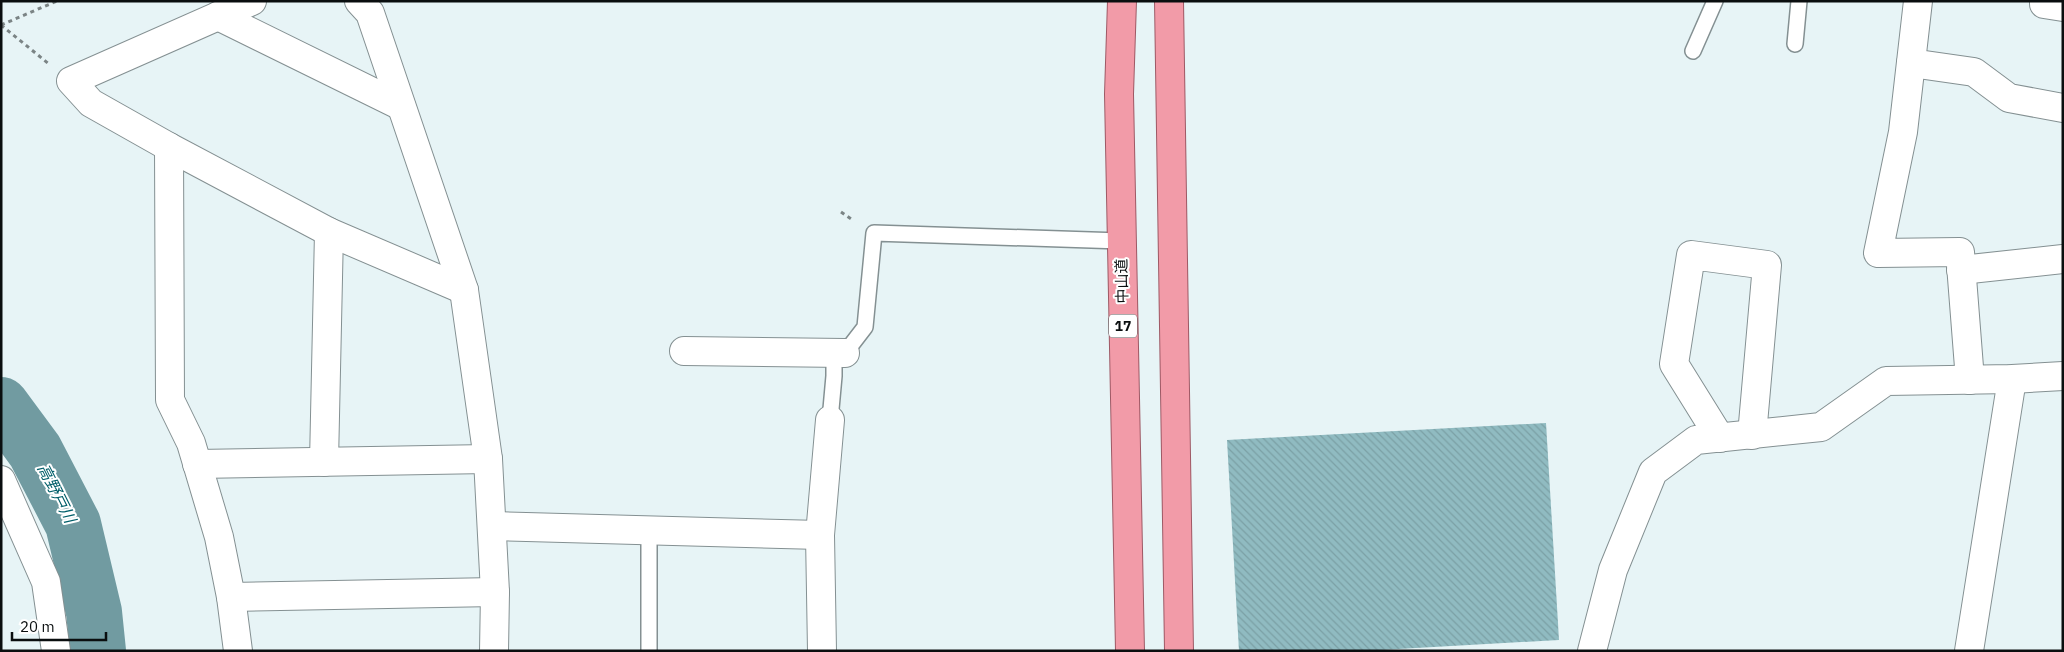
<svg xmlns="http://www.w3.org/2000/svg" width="2064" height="652" viewBox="0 0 2064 652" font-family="'IBM Plex Sans','Noto Sans JP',sans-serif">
  <defs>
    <pattern id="building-back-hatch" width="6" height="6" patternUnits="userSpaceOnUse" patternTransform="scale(1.25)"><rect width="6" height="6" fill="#90bbc1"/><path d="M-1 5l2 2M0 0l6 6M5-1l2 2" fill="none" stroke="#7ba0a5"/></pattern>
  </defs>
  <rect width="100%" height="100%" fill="#e7f4f6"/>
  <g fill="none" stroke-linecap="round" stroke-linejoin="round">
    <path stroke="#719ba1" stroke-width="56" d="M1 405 35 451 73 524 94 612 98 651"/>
  </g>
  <path fill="url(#building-back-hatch)" d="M1546 423 1559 640 1363 651H1239L1227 440Z"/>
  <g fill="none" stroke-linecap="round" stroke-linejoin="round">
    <g stroke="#849092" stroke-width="18">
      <g id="service">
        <path d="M1795 44 1799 1"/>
        <path d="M1693 51 1715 1"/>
        <path d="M830 420 834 376V361L845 353 865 327 874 233 1121 241"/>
        <path d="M649 651V530"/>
      </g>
    </g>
    <g stroke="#849092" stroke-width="30">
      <g id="minor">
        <path d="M252 1 71 81 91 103 169 147 329 232 464 290"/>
        <path d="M359 1 370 13 464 290 488 459 495 592 494 651"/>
        <path d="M1918 1 1903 132 1878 253 1960 252 1970 380"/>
        <path d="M2044 1V4L2063 7"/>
        <path d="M218 16 401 106"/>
        <path d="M1911 63 1974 72 2009 98 2063 108"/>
        <path d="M169 147 170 400 191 443 219 537 231 597 238 651"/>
        <path d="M1961 270 2063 259"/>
        <path d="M684 351 845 353"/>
        <path d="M1720 438 1674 364 1691 255 1767 265 1752 435"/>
        <path d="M324 462 329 232"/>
        <path d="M197 464 488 459"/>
        <path d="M1 480 46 582 56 651"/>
        <path d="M493 526 820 535"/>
        <path d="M231 597 495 592"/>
        <path d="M822 651 820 535 830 420"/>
        <path d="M1592 651 1613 570 1653 472 1696 440 1821 427 1886 381 2012 379 2063 376"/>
        <path d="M1969 651 2012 379"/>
      </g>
    </g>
    <g stroke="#9e5965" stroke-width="30">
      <g id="trunk">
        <path d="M1122 1 1119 94 1130 651"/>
        <path d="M1169 1 1179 651"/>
      </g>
    </g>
    <g stroke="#7b8485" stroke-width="3" stroke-dasharray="4 4" stroke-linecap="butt">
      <path d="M1 25 49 64"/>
      <path d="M1 25 57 1"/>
      <path d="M841 212 854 221"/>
    </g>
    <use href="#service" stroke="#fff" stroke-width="15"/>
    <use href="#minor" stroke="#fff" stroke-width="28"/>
    <use href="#trunk" stroke="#f29ba8" stroke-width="28"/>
  </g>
  <g text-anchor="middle" stroke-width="4" stroke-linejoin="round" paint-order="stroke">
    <rect fill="#fff" stroke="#545657" stroke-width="1" x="1109" y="314.5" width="28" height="23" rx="4"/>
    <g font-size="14" font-weight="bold" fill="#0a0e0f">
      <text x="1123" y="331">17</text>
    </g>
    <g font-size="15" fill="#0a0e0f" stroke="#fff">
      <text transform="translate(1122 281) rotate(-91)" y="5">中山道</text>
    </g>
    <g font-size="16" font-style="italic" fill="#005e69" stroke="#fff">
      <text transform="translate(57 493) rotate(63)" y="6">高野戸川</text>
    </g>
  </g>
  <rect width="2064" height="652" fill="none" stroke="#0a0e0f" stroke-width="5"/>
  <path d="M12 632v8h94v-8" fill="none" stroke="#0a0e0f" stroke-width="2.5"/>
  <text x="20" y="632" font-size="15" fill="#0a0e0f" stroke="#ffffff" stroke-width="4" paint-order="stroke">20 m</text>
</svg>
